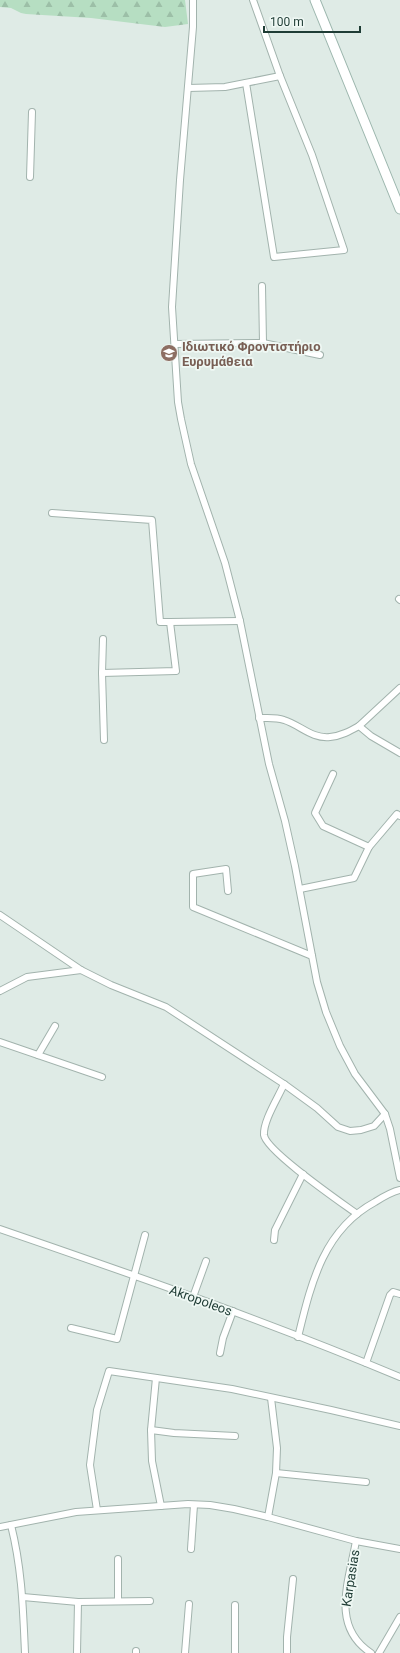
<svg xmlns="http://www.w3.org/2000/svg" width="400" height="1653" viewBox="0 0 400 1653" font-family="Roboto,sans-serif">
  <defs>
    <pattern id="forest-firs" width="22" height="20" patternUnits="userSpaceOnUse"><rect width="22" height="20" fill="#b6dec2"/><path d="M5 1l3.5 6h-7zM16 11l3.5 6h-7z" fill="#9cbfa7"/></pattern>
  </defs>
  <rect width="100%" height="100%" fill="#dfebe6"/>
  <path fill="url(#forest-firs)" d="M0 0H185L188 24 165 27 91 18 26 14 21 13 11 8 0 7Z"/>
  <g fill="none" stroke-linecap="round" stroke-linejoin="round">
    <g stroke="#a2b3ad" stroke-width="8">
      <g id="minor">
        <path d="M193 0V27L180 180 172 307 178 402 181 419 191 464 225 563 240 621 269 764 285 821 295 866 317 982 326 1012 340 1046 355 1074 385 1114 390 1129 400 1178"/>
        <path d="M246 83 274 257 344 250 312 155 280 76 253 0"/>
        <path d="M188 88 225 87 280 76"/>
        <path d="M30 177 32 112"/>
        <path d="M262 286 263 343"/>
        <path d="M175 344 263 343 320 355"/>
        <path d="M52 513 152 520 160 622H170L176 671 102 673"/>
        <path d="M399 599 400 600"/>
        <path d="M170 622 240 621"/>
        <path d="M103 639 102 673 104 740"/>
        <path d="M400 688 359 726 371 736 400 753"/>
        <path d="M259 718C268 718 276 717 284 720 300 725 312 739 330 737 341 736 350 731 359 726"/>
        <path d="M333 774 315 813 323 826 369 847"/>
        <path d="M300 889 354 878 369 847 397 814 400 816"/>
        <path d="M228 891 226 869 193 874V907L312 956"/>
        <path d="M0 915 81 970 111 985 166 1007 284 1084 317 1108 338 1127 350 1131 361 1130 374 1126 385 1114"/>
        <path d="M0 991 27 977 81 970"/>
        <path d="M0 1042 102 1077"/>
        <path d="M38 1055 55 1026"/>
        <path d="M284 1084C278 1098 263 1121 264 1135 266 1151 342 1203 357 1214"/>
        <path d="M0 1229C134 1275 269 1322 400 1377"/>
        <path d="M274 1240 275 1230 303 1174"/>
        <path d="M193 1297 206 1261"/>
        <path d="M71 1328 117 1339 145 1235"/>
        <path d="M298 1337C311 1284 323 1230 375 1202 383 1197 391 1192 400 1190"/>
        <path d="M220 1353 223 1338 233 1311"/>
        <path d="M366 1363 390 1295 393 1292 400 1294"/>
        <path d="M156 1378 151 1430 152 1461 161 1506"/>
        <path d="M151 1430 174 1433 235 1436"/>
        <path d="M276 1473 366 1482"/>
        <path d="M97 1510 90 1465 97 1410 109 1371 232 1389 331 1410 400 1426"/>
        <path d="M268 1517 276 1473 277 1448 271 1398"/>
        <path d="M11 1525C22 1569 23 1608 25 1653"/>
        <path d="M0 1527 76 1512 188 1504 210 1505 234 1509 268 1517 356 1541 400 1549"/>
        <path d="M356 1541C349 1581 330 1626 371 1653"/>
        <path d="M191 1549 194 1505"/>
        <path d="M118 1559V1601"/>
        <path d="M23 1597 78 1602 150 1601"/>
        <path d="M77 1653 78 1602"/>
        <path d="M136 1653V1651"/>
        <path d="M185 1653 189 1604"/>
        <path d="M235 1653V1605"/>
        <path d="M287 1653V1637L293 1579"/>
        <path d="M379 1653 400 1617"/>
      </g>
    </g>
    <g stroke="#9db7ae" stroke-width="11">
      <path id="secondary" d="M315 0 400 209"/>
    </g>
    <use href="#minor" stroke="#fff" stroke-width="6"/>
    <use href="#secondary" stroke="#fff" stroke-width="9"/>
  </g>
  <defs>
    <g id="school-disc" transform="scale(0.9)"><circle r="9.5" fill="#8d6e63" stroke="#eff8f4"/><path d="M0-5L7-2L0 1L-7-2ZM-4 1L0 2.5L4 1V4Q0 6-4 4Z" fill="#fff"/></g>
  </defs>
  <g fill-rule="evenodd">
    <use href="#school-disc" x="169" y="353"/>
  </g>
  <g text-anchor="middle" stroke-width="3.5" stroke-linejoin="round" paint-order="stroke">
    <g font-size="13" font-weight="bold" fill="#785e54" stroke="#eff8f4" text-anchor="start">
      <text x="182" y="351">Ιδιωτικό Φροντιστήριο<tspan x="182" dy="15">Ευρυμάθεια</tspan></text>
    </g>
    <g font-size="13" fill="#1f3c35" stroke="#eff8f4">
      <text transform="translate(201 1300) rotate(20)" y="5">Akropoleos</text>
      <text transform="translate(350 1578) rotate(-81)" y="5">Karpasias</text>
    </g>
  </g>
  <path d="M264 26v6h96v-6" fill="none" stroke="#1f3c35" stroke-width="2"/>
  <text x="270" y="26" font-size="12" fill="#1f3c35" stroke="#eff8f4" stroke-width="3" paint-order="stroke">100 m</text>
</svg>
